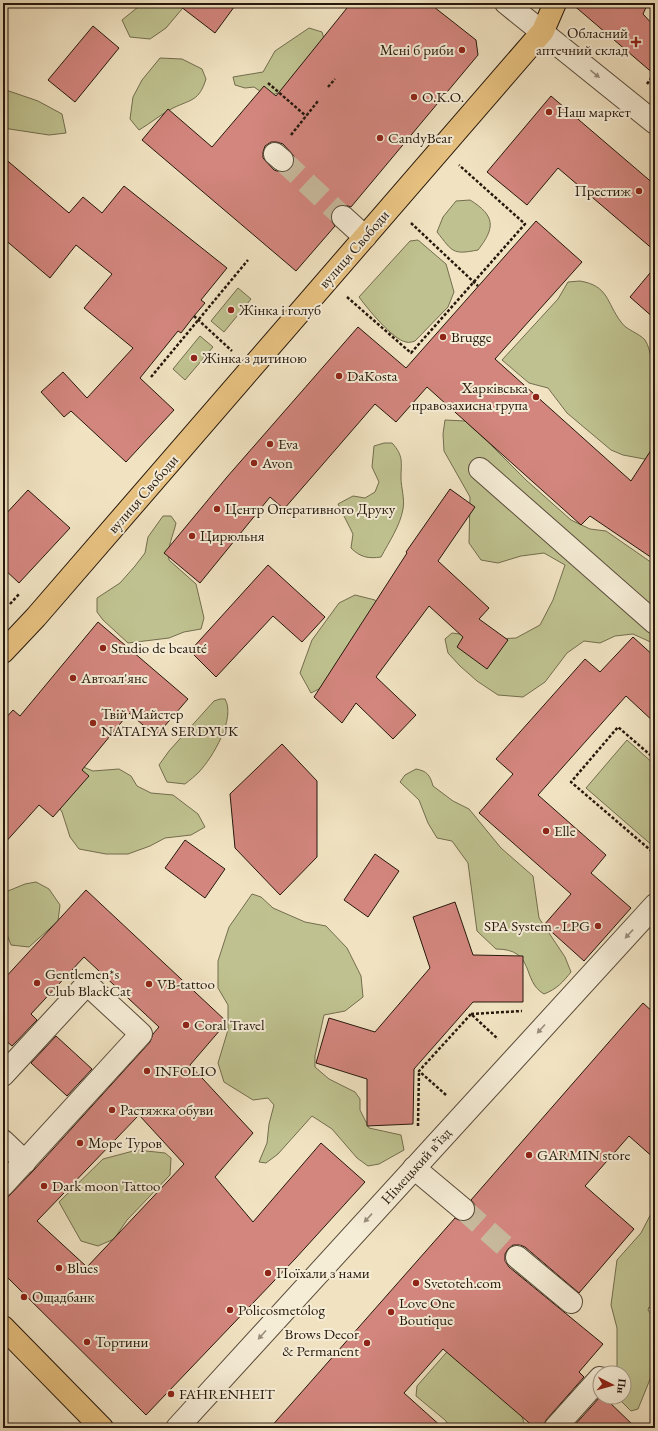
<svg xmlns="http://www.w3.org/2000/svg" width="658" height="1431" viewBox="0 0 658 1431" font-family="'EB Garamond',serif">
  <rect width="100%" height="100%" fill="#f1e3c2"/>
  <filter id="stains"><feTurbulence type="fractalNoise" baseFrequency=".005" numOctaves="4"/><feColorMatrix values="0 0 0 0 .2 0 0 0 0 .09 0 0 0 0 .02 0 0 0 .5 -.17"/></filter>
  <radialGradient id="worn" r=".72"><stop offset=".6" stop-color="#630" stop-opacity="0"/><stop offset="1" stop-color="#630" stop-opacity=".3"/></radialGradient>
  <g fill="#bfc290" stroke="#726d4e">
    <path d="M143 3H187L166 28 150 39 130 37 122 20Z"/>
    <path d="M309 28 322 32 325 42 279 93 267 96 254 87 245 88 235 85 233 77 263 72 275 51Z"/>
    <path d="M160 58 182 59 202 69 206 79C199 101 192 99 173 108 161 114 151 123 139 130L130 119 133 97 142 80Z"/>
    <path d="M3 89 38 101 62 114 66 133 49 135 3 128Z"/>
    <path d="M470 200C496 216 495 228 478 250 452 255 453 252 437 232L443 217 456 201Z"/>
    <path d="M418 240 446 264 454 292 448 307 415 341C412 342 409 343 406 342 393 340 367 308 359 297L410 241Z"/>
    <path d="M580 281C609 286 606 302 621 322 626 330 639 333 645 340 658 359 655 435 655 461L623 455 611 450 567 413 548 388 529 383 502 360 558 299 568 282Z"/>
    <path d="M238 288 251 299 224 332 211 321Z"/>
    <path d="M200 336 213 347 185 380 173 369Z"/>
    <path d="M445 420 465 421 490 444 526 480 571 520 590 529 606 531 655 565V644L633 634 615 636 600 643 584 641 567 653 545 682 523 697 498 695 477 681 460 666 448 653 445 639 452 633 497 639 516 638 540 625 553 600 565 565 544 553 521 556 498 563 481 560 469 543 470 497 444 451 443 434Z"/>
    <path d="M384 443H392C404 456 401 462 401 478 401 487 405 499 403 509 400 526 389 542 381 557 368 559 360 557 351 548L353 534 338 504 353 496 365 498 375 492 379 482 372 467 374 446Z"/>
    <path d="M163 516H171L176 523C173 537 167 546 169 560L196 584 204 618 201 629 184 632 169 638 128 643 103 620 97 612V598L120 583 135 566 145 553 148 537Z"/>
    <path d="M355 595 375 600 380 614 363 641 319 689 311 693 300 673 312 640 339 603Z"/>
    <path d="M220 699H225C236 718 213 757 199 772 195 776 190 780 185 784L167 782 159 765 169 751 214 701Z"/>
    <path d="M3 729 76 764 93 771 119 769 131 776 137 786 151 793 173 795 198 814 205 827 191 835 165 838 150 846 128 854H106L79 849 70 837 62 812Z"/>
    <path d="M627 740 655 765 654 847 586 788Z"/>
    <path d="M416 769C427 771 430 775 433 786L453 801 469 809 501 848 533 876 539 918 565 957 571 972C563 982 557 989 544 994 521 981 536 949 496 949L477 931 468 863 452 841 437 838 428 823 419 800 400 782 405 775Z"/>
    <path d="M36 882 49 889 60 905 58 921 29 947 11 945 3 924V893L25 884Z"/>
    <path d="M252 894 261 897 273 908 305 922 326 926 347 948 361 976 363 997 345 1011 324 1015 315 1056V1067L329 1079 355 1092 360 1099V1110L369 1128 401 1135 404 1150 379 1164 368 1166 357 1158 332 1129 312 1116 278 1154 266 1163 259 1162 267 1143 269 1124 274 1105 268 1098 253 1100 224 1082 218 1063 228 1030V1005L218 988V961L229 927Z"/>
    <path d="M137 1150 165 1153 171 1158 170 1175 127 1220 114 1239 98 1246 81 1241 59 1202 103 1159Z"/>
    <path d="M655 1206V1286L651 1298 655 1294V1312L649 1307 648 1310 655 1320V1367L638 1409 631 1411 617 1397H624V1373H617V1328L611 1305 617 1260 641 1233Z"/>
    <path d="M519 1270 528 1279 508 1304 516 1400 526 1428H451L445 1420 416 1396 417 1386Z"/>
  </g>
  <g fill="#d3867e" stroke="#26180c" fill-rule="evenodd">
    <path d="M176 3H237L215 33Z"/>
    <path d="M351 3H429L476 40 478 55 351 207 345 205H340L334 209 331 215V220L335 226 296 271 142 140 168 109 212 147 264 86 276 96ZM271 142H277L283 144 294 156V163L291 168 286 172H280L274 170 263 158V152L265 146Z"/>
    <path d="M571 3H648L643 14 655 27V75Z"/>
    <path d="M93 26 119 48 75 102 48 80Z"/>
    <path d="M551 96 655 185V251L558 168 527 205 487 172Z"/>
    <path d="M3 157 69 213 83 197 102 213 124 186 227 268 201 300 205 303 194 316 181 333 178 331 140 378 174 410 126 462 71 411 64 417 41 392 63 372 87 398 133 348 84 308 112 274 76 245 50 278 3 238Z"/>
    <path d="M536 221 582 262 495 359 631 481 655 444V560L590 516 581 525 427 387 396 422 375 404 284 509 270 497 200 583 164 553 227 477 358 327 406 368Z"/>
    <path d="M655 267V319L630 297Z"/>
    <path d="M450 489 475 507 438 561 489 608 479 619 508 640 487 669 457 647 463 637 429 606 376 677 416 715 393 739 356 703 342 723 314 697 407 553 406 552Z"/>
    <path d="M28 490 70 528 19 583 3 568V517Z"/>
    <path d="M268 565 325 617 302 642 273 616 216 677 190 651Z"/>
    <path d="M98 622 188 699 156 736 129 713 82 770 89 776 53 817 39 805 3 845V721L13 710 20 716Z"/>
    <path d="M633 637 655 657V723L626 696 538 795 606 855 591 873 631 908 584 961 544 925 571 894 479 813 513 774 496 759 585 659 600 672Z"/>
    <path d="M282 744 317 781V857L280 895 235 848 230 794Z"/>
    <path d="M185 840 225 869 205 898 165 868Z"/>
    <path d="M375 854 399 871 368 917 344 900Z"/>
    <path d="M86 890 227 1022 190 1065 253 1133 215 1177 253 1222 321 1143 365 1182 295 1259 146 1415 3 1273V1202L34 1170 150 1042 153 1034 159 1027 84 957 31 1014 37 1020 12 1046 3 1038V980ZM139 1115 184 1164 87 1267 37 1221Z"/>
    <path d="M455 902 473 955 523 956V1002H473L414 1069 413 1124 367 1126V1079L316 1063 329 1018 375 1032 430 968 413 917Z"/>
    <path d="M643 1003 655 1014V1159L629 1136 585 1186 634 1229 579 1293 525 1247 520 1245H513L508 1249 505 1254V1261L509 1267 603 1344 579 1372 584 1377 546 1420 543 1428H535L443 1349 404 1393 443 1428H270L455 1218 461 1221H467L472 1217 475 1211V1205L471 1200Z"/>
    <path d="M56 1036 92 1069 67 1096 31 1063Z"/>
    <path d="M600 1397H604L636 1428H572Z"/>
  </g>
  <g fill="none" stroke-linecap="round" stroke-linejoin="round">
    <g stroke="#c8ba9e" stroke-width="22" stroke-dasharray="22 11" stroke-linecap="butt">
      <path d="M282 160 343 217"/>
      <path d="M463 1209 517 1257"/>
    </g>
    <g stroke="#594b3a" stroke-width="24">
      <g id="minor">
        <path d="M506 3 655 123"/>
        <path d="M275 154 282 160"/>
        <path d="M343 217 365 237"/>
        <path d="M480 469 655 623"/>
        <path d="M3 1075 87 984 141 1034 3 1185"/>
        <path d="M3 1141 25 1162"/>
        <path d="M414 1168 463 1209"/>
        <path d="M517 1257 571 1302"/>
        <path d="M177 1428 655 905"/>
        <path d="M555 1428 600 1378"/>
      </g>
    </g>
    <g stroke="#26180c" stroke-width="24">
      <g id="major">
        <path d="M3 652 36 617 543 31 555 3"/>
        <path d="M3 1327 102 1428"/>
      </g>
    </g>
    <g stroke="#26180c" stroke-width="2.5" stroke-dasharray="3 2" stroke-linecap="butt">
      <path d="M268 83 306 116"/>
      <path d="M647 84 655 73"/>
      <path d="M328 87 335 79"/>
      <path d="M291 135 318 101"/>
      <path d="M411 223 478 286"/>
      <path d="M347 297 411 353 525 224 459 165"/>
      <path d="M194 316 232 351"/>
      <path d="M151 377 248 260"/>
      <path d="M10 604 20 593"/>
      <path d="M655 759 618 727 571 782 655 854"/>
      <path d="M471 1014 522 1011"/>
      <path d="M446 1095 419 1071 471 1014 498 1039"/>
      <path d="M418 1126 419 1071"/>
    </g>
    <use href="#minor" stroke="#f6edd7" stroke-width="22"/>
    <use href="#major" stroke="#e8c281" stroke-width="22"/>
  </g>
  <defs><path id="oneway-solid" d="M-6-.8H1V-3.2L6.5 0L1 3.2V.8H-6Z"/></defs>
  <g fill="#988d7c">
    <use href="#oneway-solid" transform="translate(595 74) rotate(39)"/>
    <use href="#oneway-solid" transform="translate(629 934) rotate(133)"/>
    <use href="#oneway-solid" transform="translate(541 1029) rotate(132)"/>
    <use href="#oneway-solid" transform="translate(368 1218) rotate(133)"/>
    <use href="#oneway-solid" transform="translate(262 1335) rotate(132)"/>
  </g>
  <g fill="#8f2418" stroke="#f6edd7" stroke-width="1.5">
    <path d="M634 36h4v4h4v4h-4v4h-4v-4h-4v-4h4z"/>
    <circle cx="462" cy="50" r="4"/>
    <circle cx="414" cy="97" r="4"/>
    <circle cx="549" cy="112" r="4"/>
    <circle cx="380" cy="138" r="4"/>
    <circle cx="639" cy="191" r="4"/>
    <circle cx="231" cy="310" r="4"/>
    <circle cx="443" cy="337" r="4"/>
    <circle cx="194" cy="358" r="4"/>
    <circle cx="339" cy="376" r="4"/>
    <circle cx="536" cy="397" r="4"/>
    <circle cx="270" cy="444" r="4"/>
    <circle cx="254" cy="463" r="4"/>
    <circle cx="217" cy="509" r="4"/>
    <circle cx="192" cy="536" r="4"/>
    <circle cx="103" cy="648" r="4"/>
    <circle cx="73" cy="678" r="4"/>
    <circle cx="93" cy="723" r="4"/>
    <circle cx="546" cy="831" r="4"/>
    <circle cx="598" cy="926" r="4"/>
    <circle cx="37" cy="983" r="4"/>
    <circle cx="149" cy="984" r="4"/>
    <circle cx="186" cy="1025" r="4"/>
    <circle cx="147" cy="1071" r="4"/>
    <circle cx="112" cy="1110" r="4"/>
    <circle cx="80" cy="1143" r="4"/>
    <circle cx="529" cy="1155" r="4"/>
    <circle cx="44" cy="1186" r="4"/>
    <circle cx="59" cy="1268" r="4"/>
    <circle cx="268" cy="1273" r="4"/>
    <circle cx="416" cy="1283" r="4"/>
    <circle cx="24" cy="1297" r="4"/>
    <circle cx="230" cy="1310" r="4"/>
    <circle cx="391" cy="1312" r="4"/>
    <circle cx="87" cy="1342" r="4"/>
    <circle cx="367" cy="1343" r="4"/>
    <circle cx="171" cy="1394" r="4"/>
  </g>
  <g text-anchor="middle" stroke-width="4" stroke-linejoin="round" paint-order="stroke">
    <g font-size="15" fill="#26180c" stroke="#f6edd7" text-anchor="start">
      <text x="628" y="38" text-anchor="end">Обласний<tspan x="628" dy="17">аптечний склад</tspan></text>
      <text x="454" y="55" text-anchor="end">Мені б риби</text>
      <text x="422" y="102">O.K.O.</text>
      <text x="557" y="117">Наш маркет</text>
      <text x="388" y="143">CandyBear</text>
      <text x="631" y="196" text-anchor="end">Престиж</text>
      <text x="239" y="315">Жінка і голуб</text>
      <text x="451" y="342">Brugge</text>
      <text x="202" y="363">Жінка з дитиною</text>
      <text x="347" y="381">DaKosta</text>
      <text x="528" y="393" text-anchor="end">Харківська<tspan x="528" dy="17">правозахисна група</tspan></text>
      <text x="278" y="449">Eva</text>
      <text x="262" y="468">Avon</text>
      <text x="225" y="514">Центр Оперативного Друку</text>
      <text x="200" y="541">Цирюльня</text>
      <text x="111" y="653">Studio de beauté</text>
      <text x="81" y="683">Автоал'янс</text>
      <text x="101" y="719">Твій Майстер<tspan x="101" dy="17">NATALYA SERDYUK</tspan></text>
      <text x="554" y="836">Elle</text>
      <text x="590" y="931" text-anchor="end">SPA System - LPG</text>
      <text x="45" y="979">Gentlemen*s<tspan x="45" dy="17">Club BlackCat</tspan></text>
      <text x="157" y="989">VB-tattoo</text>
      <text x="194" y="1030">Coral Travel</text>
      <text x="155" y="1076">INFOLIO</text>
      <text x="120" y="1115">Растяжка обуви</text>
      <text x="88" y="1148">Море Туров</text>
      <text x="537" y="1160">GARMIN store</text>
      <text x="52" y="1191">Dark moon Tattoo</text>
      <text x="67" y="1273">Blues</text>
      <text x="276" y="1278">Поїхали з нами</text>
      <text x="424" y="1288">Svetoteh.com</text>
      <text x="32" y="1302">Ощадбанк</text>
      <text x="399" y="1308">Love One<tspan x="399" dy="17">Boutique</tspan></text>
      <text x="238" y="1315">Policosmetolog</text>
      <text x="359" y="1339" text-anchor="end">Brows Decor<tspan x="359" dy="17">&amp; Permanent</tspan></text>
      <text x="95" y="1347">Тортини</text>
      <text x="179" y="1399">FAHRENHEIT</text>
    </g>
    <g font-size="15" fill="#26180c" stroke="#f6edd7">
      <text transform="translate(354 249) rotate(-49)" y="5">вулиця Свободи</text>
      <text transform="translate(143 494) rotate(-49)" y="5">вулиця Свободи</text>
      <text transform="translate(416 1166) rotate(-48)" y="5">Німецький в’їзд</text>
    </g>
  </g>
  <rect width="658" height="1431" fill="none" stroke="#f1e3c2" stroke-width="16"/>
  <rect x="4" y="4" width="650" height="1423" fill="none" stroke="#26180c" stroke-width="2"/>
  <rect x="8" y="8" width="642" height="1415" fill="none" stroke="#26180c"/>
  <g transform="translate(612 1385) rotate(96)"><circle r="19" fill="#f6edd7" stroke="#a39886"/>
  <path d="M0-3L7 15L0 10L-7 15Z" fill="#8f2418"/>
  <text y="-6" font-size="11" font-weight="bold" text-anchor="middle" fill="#26180c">Пн</text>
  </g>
  <rect width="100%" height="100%" filter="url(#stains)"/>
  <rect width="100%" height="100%" fill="url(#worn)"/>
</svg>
